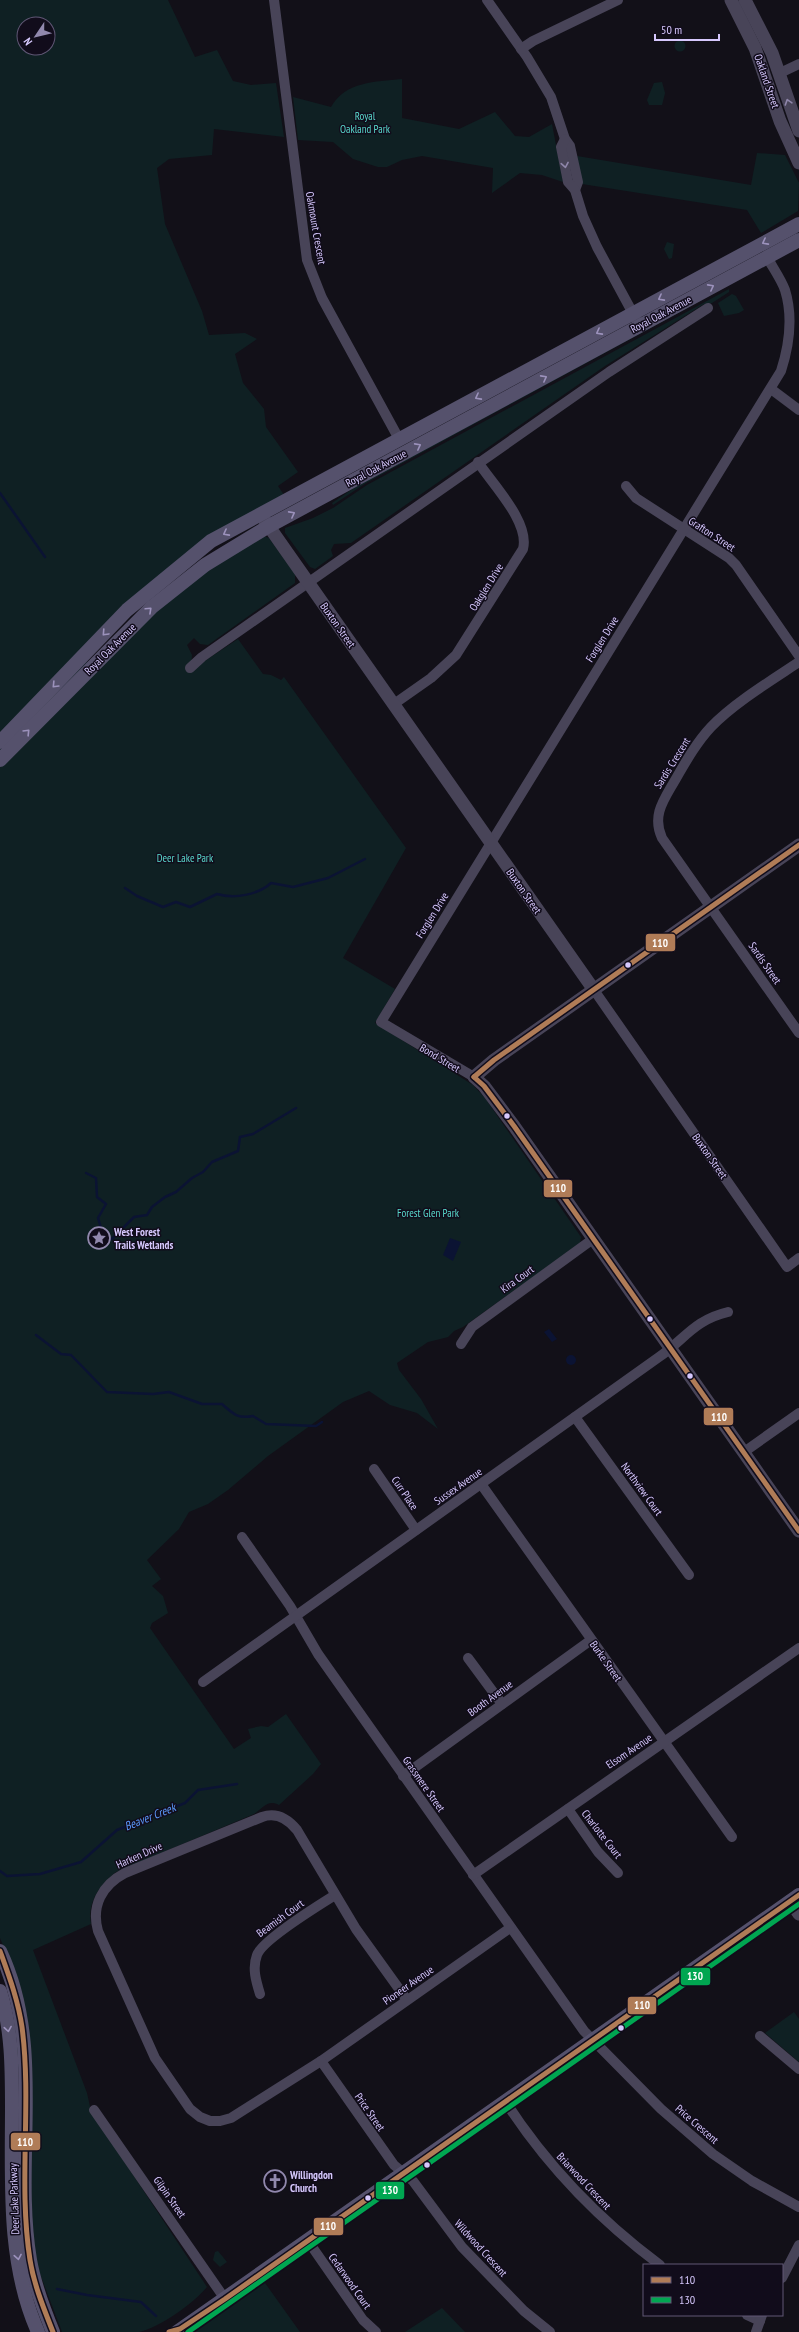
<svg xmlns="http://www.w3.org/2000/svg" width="799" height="2332" viewBox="0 0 799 2332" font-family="'PT Sans Narrow',sans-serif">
  <rect width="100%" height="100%" fill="#121018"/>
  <g fill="#0f2023" fill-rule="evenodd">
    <path d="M0 0H168L195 57 217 50 233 81 251 85 276 83 284 137 214 129 212 155 169 159 157 168 165 224 202 311 209 335 245 333 257 339 235 354 243 383 264 409 266 427 298 472 278 486 284 495 231 524 78 653 95 670 144 622 206 571 264 536 269 538 295 574V583L208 645 200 644 194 638 187 645 192 655 191 670 238 639 263 674 271 675 281 680 284 677 406 848 343 958 395 989 375 1023 473 1085 485 1098 581 1237 580 1243 463 1327 454 1331 448 1337 428 1342 397 1363 399 1370 421 1399 438 1429 417 1413 390 1405 369 1391 343 1402 268 1456 228 1490 208 1504 189 1512 179 1529 147 1560 161 1579 152 1586 163 1596 168 1613 152 1623 150 1628 234 1749 251 1738 248 1729 261 1726 268 1727 286 1714 321 1764 313 1774 279 1805C268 1799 263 1808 254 1814L116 1872C100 1885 87 1902 91 1924L33 1950 87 2093 91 2111 207 2287C194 2303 159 2328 139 2332 119 2332 83 2332 62 2332L34 2258 10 1962 0 1938ZM24 24H48V48H24Z"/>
    <circle cx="680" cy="46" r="5.5"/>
    <path d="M402 79V118L459 129 495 112 515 136 529 137 552 124 563 182 542 175 520 173 492 193 493 168 422 156 402 160 387 167H378L353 159 333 142 298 140 293 97 331 107C346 81 375 82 402 79Z"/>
    <path d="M662 82 665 93 662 105H649L647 100 654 83Z"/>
    <path d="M757 153 785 155 799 183 798 211 761 233 747 210 582 184 577 156 751 185Z"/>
    <path d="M667 242 674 244 672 258 669 259 664 249Z"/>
    <path d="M726 287 366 483 333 505 332 503 364 481Z"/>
    <path d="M729 289V292L712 303 704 304 605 366 351 543 334 544 331 550 333 556 315 569 310 567 285 533V528L313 518 333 508 367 485Z"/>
    <path d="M732 294 736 296 744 310 739 313 724 316 718 303Z"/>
    <path d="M794 2012 799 2019V2062L765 2033Z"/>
    <path d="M218 2251 227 2262 220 2267 213 2260 215 2252Z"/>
    <path d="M265 2283 300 2332H195Z"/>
    <path d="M442 2308 465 2332H405Z"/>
  </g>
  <g fill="#0b1333">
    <path d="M450 1238 461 1242 453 1261 443 1255Z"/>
    <path d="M549 1329 557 1339 552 1342 544 1332Z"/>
    <circle cx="571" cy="1360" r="5"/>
  </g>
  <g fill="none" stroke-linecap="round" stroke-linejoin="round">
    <g stroke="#0b1333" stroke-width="2.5">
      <path d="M0 493 45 557"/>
      <path d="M125 888 137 896 163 907 176 902 190 907 217 894C234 899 258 895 271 883L293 887 328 878 365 859"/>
      <path d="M86 1173 96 1178 97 1197 106 1204 98 1218 102 1231 108 1239H112L134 1217 147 1215 152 1207 165 1197 176 1192 192 1178 203 1172 212 1162 238 1151 240 1137 253 1134 296 1108"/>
      <path d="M36 1335 61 1354 71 1355 107 1392 153 1394 169 1392 202 1404H222C233 1414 238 1419 253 1416L266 1424 316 1426 322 1422"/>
      <path d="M0 1871 7 1876 40 1874 81 1862 117 1830 185 1803 198 1790 237 1784"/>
      <path d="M57 2289 87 2295 141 2302 156 2316"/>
    </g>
    <g stroke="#484458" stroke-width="10">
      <path d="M274 0 307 260 322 298 399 439"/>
      <path d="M487 0 527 57 551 97 565 139 570 146 578 182 575 190"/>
      <path d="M521 49 533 41 618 0"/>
      <path d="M780 73 799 64"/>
      <path d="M565 139 561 147 568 182 575 190 583 216 597 247 636 319"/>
      <path d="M771 389 799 410"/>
      <path d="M626 486 636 498 729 558 736 565 799 656"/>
      <path d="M799 662C772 680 734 703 711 727 696 743 685 763 674 782 663 801 652 816 662 838L799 1033"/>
      <path d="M190 668 202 657 609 372 708 308"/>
      <path d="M394 704 431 678 456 655 523 549C530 522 493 485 478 462"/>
      <path d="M594 990 787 1267 799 1258"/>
      <path d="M474 1077 381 1022 781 371C789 346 793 316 785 290 781 279 773 268 767 257"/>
      <path d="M461 1344 472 1327 593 1239"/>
      <path d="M575 1417 689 1575"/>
      <path d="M744 1452 799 1413"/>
      <path d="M374 1469 416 1530"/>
      <path d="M481 1484 732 1837"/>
      <path d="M242 1537 290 1606 318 1654 584 2031 661 2109 713 2154 752 2181 799 2207"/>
      <path d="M468 1658 502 1704"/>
      <path d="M203 1682 659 1357C685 1339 694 1320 728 1312"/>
      <path d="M403 1776 591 1640"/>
      <path d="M568 1809 598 1852 618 1873"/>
      <path d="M473 1875 799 1648"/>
      <path d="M260 1994C256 1981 252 1968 257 1955 262 1940 319 1905 335 1895"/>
      <path d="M407 2000 356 1929 297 1830C288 1819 276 1812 262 1817L125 1873C102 1885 91 1906 98 1931L155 2058 190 2109 200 2117 210 2121H220L231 2118 321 2061 510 1928"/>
      <path d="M760 2036 799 2069"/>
      <path d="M321 2061 394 2165 413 2181 462 2247 524 2311 550 2332"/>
      <path d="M505 2101C547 2166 598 2219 660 2265"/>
      <path d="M94 2110 225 2299"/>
      <path d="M308 2241 363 2320 376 2332"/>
      <path d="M782 2278 799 2245"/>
      <path d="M747 2315 760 2321"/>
      <path d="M756 2332 762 2315"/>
    </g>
    <g stroke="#484458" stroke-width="13">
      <path d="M731 0 755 48 780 121 799 163"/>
      <path d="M745 0 772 53 799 131"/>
      <path d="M263 518 594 990"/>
      <path d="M799 845 494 1060 474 1077 484 1086 514 1126 799 1531"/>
      <path d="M790 1901 799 1914"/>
    </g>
    <g stroke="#55516c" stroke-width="14">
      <path d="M0 742 127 610 211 541 799 224"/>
      <path d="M0 760 152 607 205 565 269 526 799 240"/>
      <path d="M0 1951C46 2048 13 2158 30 2260 34 2283 44 2310 53 2332"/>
      <path d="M0 1991C12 2029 12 2069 12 2108 12 2182 7 2263 38 2332"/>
      <path d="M177 2332 799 1895"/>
    </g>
    <g stroke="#110c1b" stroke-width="8">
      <g id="bus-1">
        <path d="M474 1077 484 1086 514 1126 799 1531"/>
        <path d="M474 1077 494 1060 799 845"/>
        <path d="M0 1951C9 1976 18 2000 22 2027 32 2104 18 2183 30 2260 34 2285 44 2309 53 2332"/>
        <path d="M169 2332 180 2329 225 2299 799 1895"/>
      </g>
    </g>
    <g stroke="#110c1b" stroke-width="8">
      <path id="bus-2" d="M188 2332 799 1904"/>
    </g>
    <use href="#bus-1" stroke="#b07c57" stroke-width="5"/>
    <use href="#bus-2" stroke="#00a651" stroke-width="5"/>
  </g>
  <defs><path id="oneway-chevron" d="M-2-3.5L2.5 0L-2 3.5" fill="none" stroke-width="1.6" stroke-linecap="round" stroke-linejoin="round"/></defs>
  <g stroke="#8f86aa">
    <use href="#oneway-chevron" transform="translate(788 102) rotate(-108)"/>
    <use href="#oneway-chevron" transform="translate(565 165) rotate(80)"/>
  </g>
  <g stroke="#9c92bc">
    <use href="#oneway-chevron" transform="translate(765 242) rotate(152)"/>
    <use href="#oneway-chevron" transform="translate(711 287) rotate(-28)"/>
    <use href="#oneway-chevron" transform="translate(661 298) rotate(152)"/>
    <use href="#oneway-chevron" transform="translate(599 332) rotate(152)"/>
    <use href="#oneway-chevron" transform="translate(544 378) rotate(-28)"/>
    <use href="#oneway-chevron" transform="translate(478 397) rotate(152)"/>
    <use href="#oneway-chevron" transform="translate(418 446) rotate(-28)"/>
    <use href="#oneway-chevron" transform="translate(292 514) rotate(-28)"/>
    <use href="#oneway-chevron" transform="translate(226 533) rotate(152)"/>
    <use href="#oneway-chevron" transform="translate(149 610) rotate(-43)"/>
    <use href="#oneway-chevron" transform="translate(105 633) rotate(133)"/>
    <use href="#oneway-chevron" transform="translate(55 685) rotate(134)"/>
    <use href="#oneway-chevron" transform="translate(27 732) rotate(-46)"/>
    <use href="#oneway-chevron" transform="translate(8 2029) rotate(81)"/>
    <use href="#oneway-chevron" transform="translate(18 2257) rotate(80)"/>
  </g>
  <defs>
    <g id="sight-ring" transform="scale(1.15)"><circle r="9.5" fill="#110c1b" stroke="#9188ad" stroke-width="1.5"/><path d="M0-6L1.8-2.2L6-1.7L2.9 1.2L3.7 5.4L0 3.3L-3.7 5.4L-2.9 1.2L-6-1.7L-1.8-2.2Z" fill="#9188ad"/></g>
    <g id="church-ring" transform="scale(1.15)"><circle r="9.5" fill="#110c1b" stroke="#9188ad" stroke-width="1.5"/><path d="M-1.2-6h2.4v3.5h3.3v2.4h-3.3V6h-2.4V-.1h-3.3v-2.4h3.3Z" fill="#9188ad"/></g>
  </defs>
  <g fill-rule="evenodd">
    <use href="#sight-ring" x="99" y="1238"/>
    <use href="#church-ring" x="275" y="2181"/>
  </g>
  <g fill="#d6c8fd" stroke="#110c1b" stroke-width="1.5">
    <circle cx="628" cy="965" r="3.5"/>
    <circle cx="507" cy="1116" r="3.5"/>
    <circle cx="650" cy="1319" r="3.5"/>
    <circle cx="690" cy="1376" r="3.5"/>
    <circle cx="621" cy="2028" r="3.5"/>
    <circle cx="427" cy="2165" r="3.5"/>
    <circle cx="368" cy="2198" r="3.5"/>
  </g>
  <g text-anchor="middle" stroke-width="3" stroke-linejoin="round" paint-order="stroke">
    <g font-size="11" fill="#d6c8fd" stroke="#110c1b">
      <text transform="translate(767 81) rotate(71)" y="4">Oakland Street</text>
      <text transform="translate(316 228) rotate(80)" y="4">Oakmount Crescent</text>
      <text transform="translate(661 314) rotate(-28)" y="4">Royal Oak Avenue</text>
      <text transform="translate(376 468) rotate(-28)" y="4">Royal Oak Avenue</text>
      <text transform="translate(712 534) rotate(33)" y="4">Grafton Street</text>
      <text transform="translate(486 587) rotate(-58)" y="4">Oakglen Drive</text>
      <text transform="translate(338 625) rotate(55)" y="4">Buxton Street</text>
      <text transform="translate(602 639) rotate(-58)" y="4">Forglen Drive</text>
      <text transform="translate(110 649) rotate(-45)" y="4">Royal Oak Avenue</text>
      <text transform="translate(672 763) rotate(-58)" y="4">Sardis Crescent</text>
      <text transform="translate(524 891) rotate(55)" y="4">Buxton Street</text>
      <text transform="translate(432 915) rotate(-58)" y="4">Forglen Drive</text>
      <text transform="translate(765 963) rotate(55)" y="4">Sardis Street</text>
      <text transform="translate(440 1058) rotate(31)" y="4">Bond Street</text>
      <text transform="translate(710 1156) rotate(55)" y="4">Buxton Street</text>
      <text transform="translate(517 1279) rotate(-36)" y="4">Kira Court</text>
      <text transform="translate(458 1486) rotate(-35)" y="4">Sussex Avenue</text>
      <text transform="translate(642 1489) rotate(54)" y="4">Northview Court</text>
      <text transform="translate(405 1493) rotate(56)" y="4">Curr Place</text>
      <text transform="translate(606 1661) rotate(55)" y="4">Burke Street</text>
      <text transform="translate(490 1698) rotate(-36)" y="4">Booth Avenue</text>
      <text transform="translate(629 1751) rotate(-34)" y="4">Elsom Avenue</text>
      <text transform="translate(424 1784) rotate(55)" y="4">Grassmere Street</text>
      <text transform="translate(602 1834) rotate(52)" y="4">Charlotte Court</text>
      <text transform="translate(139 1855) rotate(-24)" y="4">Harken Drive</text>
      <text transform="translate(280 1918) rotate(-36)" y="4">Beamish Court</text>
      <text transform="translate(408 1985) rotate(-35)" y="4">Pioneer Avenue</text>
      <text transform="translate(370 2112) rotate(55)" y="4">Price Street</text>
      <text transform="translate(697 2124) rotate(41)" y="4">Price Crescent</text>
      <text transform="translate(584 2181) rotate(47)" y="4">Briarwood Crescent</text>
      <text transform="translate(170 2197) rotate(55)" y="4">Gilpin Street</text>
      <text transform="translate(14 2199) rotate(-92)" y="4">Deer Lake Parkway</text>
      <text transform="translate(481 2248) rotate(48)" y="4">Wildwood Crescent</text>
      <text transform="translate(350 2281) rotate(55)" y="4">Cedarwood Court</text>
    </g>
    <g font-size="11" fill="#58d9cc" stroke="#110c1b">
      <text x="365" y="120">Royal<tspan x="365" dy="13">Oakland Park</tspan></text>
      <text x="185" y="862">Deer Lake Park</text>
      <text x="428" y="1217">Forest Glen Park</text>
    </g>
    <g font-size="11" font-weight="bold" fill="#d6c8fd" stroke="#110c1b" text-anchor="start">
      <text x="114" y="1236">West Forest<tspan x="114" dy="13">Trails Wetlands</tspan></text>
      <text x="290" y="2179">Willingdon<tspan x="290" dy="13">Church</tspan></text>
    </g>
    <g font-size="12" font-style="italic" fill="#5a98f9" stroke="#110c1b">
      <text transform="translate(150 1817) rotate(-22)" y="4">Beaver Creek</text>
    </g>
  </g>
  <g stroke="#110c1b" stroke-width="1.5">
    <rect x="645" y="933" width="31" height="19" rx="4" fill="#b07c57"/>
    <rect x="543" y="1179" width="30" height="19" rx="4" fill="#b07c57"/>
    <rect x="703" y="1407" width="31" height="19" rx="4" fill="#b07c57"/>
    <rect x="680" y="1967" width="31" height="19" rx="4" fill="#00a651"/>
    <rect x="627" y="1996" width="30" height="19" rx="4" fill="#b07c57"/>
    <rect x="10" y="2132" width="31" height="19" rx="4" fill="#b07c57"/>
    <rect x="375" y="2181" width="30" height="19" rx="4" fill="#00a651"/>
    <rect x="313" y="2217" width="31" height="19" rx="4" fill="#b07c57"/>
  </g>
  <g font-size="11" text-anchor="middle" font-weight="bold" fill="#fff">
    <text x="660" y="947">110</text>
    <text x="558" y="1192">110</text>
    <text x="719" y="1421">110</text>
    <text x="695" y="1980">130</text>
    <text x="642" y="2009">110</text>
    <text x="25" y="2146">110</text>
    <text x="390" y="2194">130</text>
    <text x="328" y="2230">110</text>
  </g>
  <rect x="643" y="2264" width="140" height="52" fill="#110c1b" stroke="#605775"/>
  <rect x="651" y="2277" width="20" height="6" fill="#b07c57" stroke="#605775"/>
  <text x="679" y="2284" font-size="12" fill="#d6c8fd">110</text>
  <rect x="651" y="2297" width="20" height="6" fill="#00a651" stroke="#605775"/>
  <text x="679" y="2304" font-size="12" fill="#d6c8fd">130</text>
  <g transform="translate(36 36) rotate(235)"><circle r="19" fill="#110c1b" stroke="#605775"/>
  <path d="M0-3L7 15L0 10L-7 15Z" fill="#9188ad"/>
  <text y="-6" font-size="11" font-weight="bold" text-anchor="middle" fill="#d6c8fd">N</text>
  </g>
  <path d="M655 34v6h64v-6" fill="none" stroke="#d6c8fd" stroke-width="2"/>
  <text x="661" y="34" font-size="12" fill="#d6c8fd" stroke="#110c1b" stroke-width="3" paint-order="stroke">50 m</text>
</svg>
